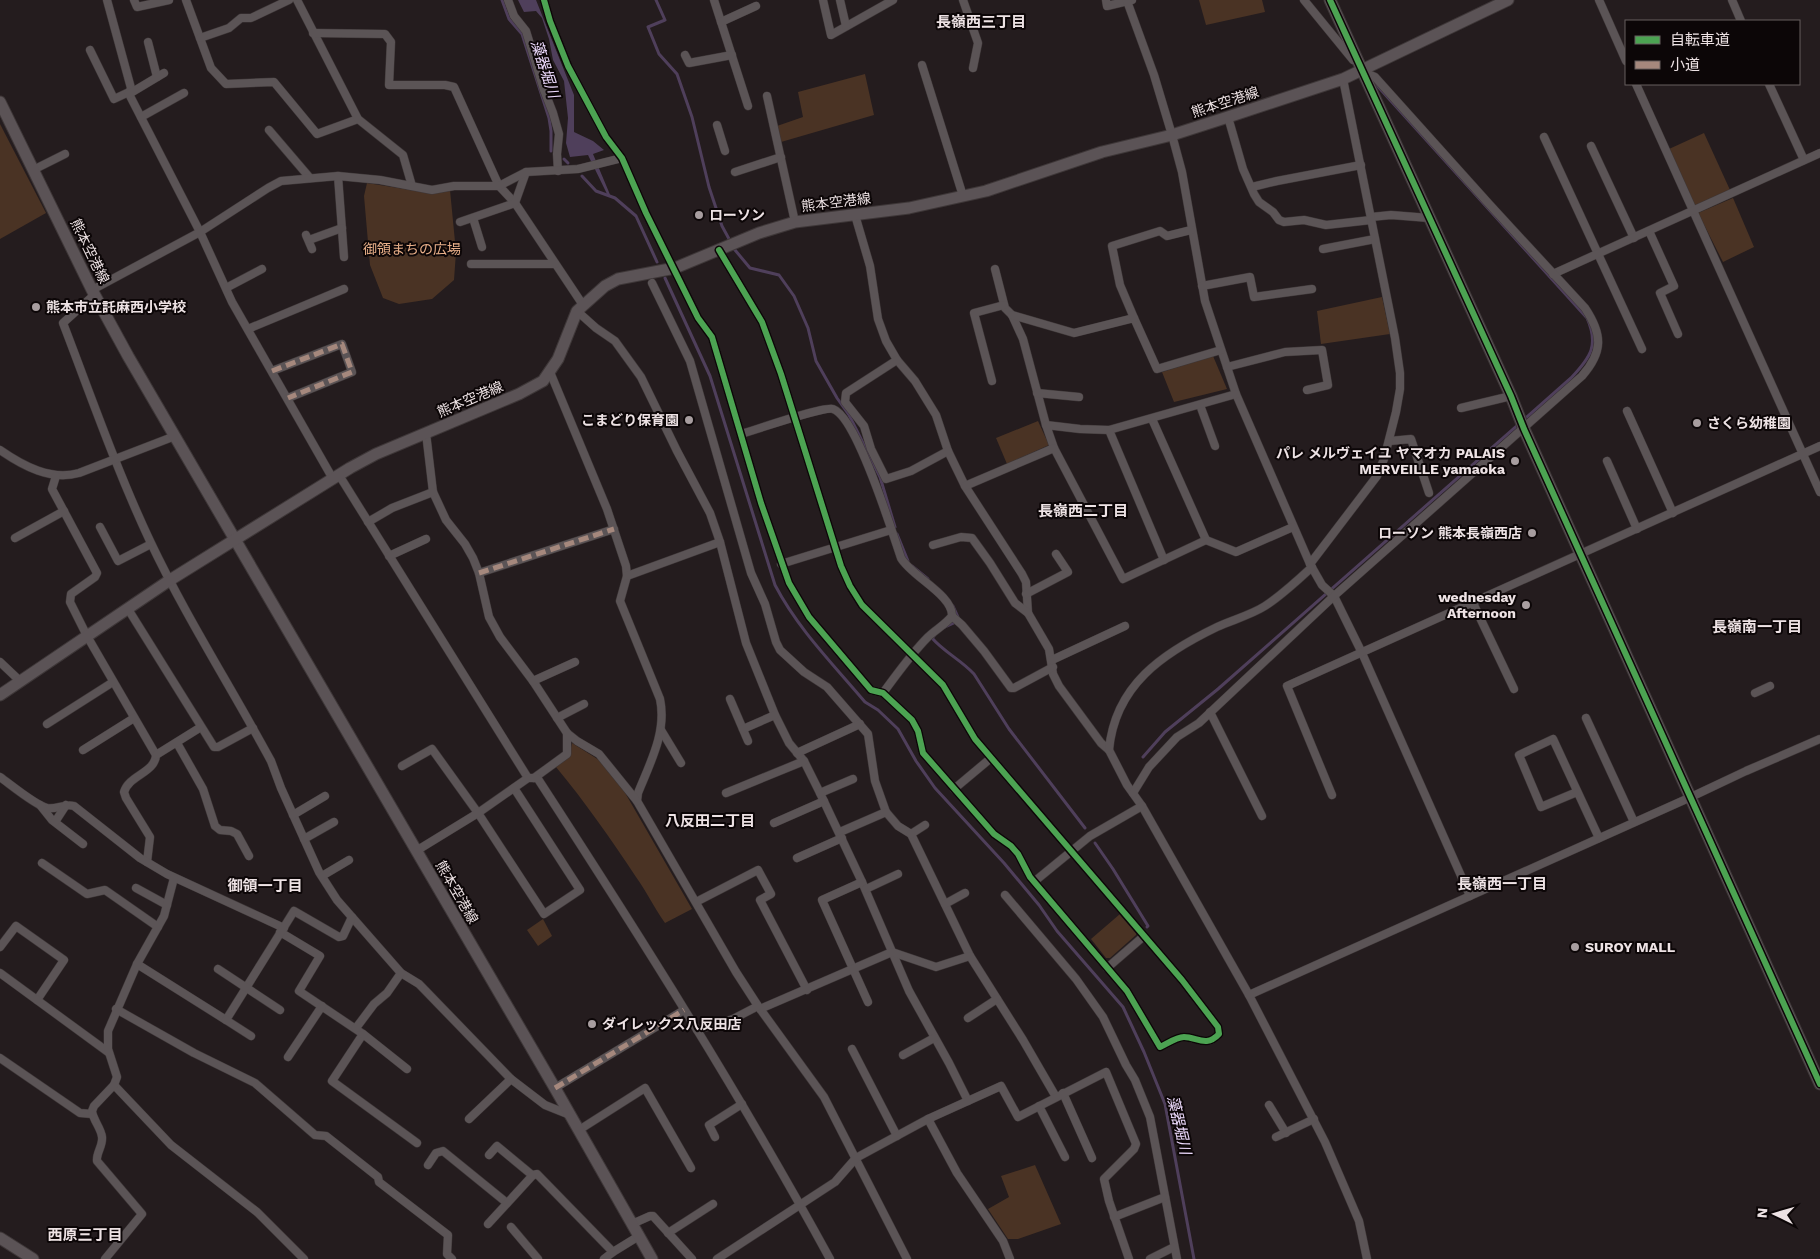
<svg xmlns="http://www.w3.org/2000/svg" width="1820" height="1259" viewBox="0 0 1820 1259" font-family="'Work Sans','Noto Sans JP',sans-serif">
  <rect width="100%" height="100%" fill="#241c1e"/>
  <g fill="#4a3324">
    <path d="M1199 0H1262L1265 12 1206 25Z"/>
    <path d="M865 74 874 115 781 142 777 126 803 117 798 92Z"/>
    <path d="M0 124 46 213 0 239Z"/>
    <path d="M1704 133 1730 190 1695 206 1669 149Z"/>
    <path d="M367 183 430 193 450 190 456 252 454 280 432 299 399 304 383 298 370 265 364 196Z"/>
    <path d="M1733 198 1754 247 1723 262 1698 213Z"/>
    <path d="M1382 297 1390 334 1321 344 1317 311Z"/>
    <path d="M1213 356 1227 389 1174 402 1162 372Z"/>
    <path d="M1038 421 1049 445 1007 464 996 438Z"/>
    <path d="M572 743 599 760 624 791 692 909 665 923C654 908 647 892 636 877 611 839 585 802 556 767L569 757Z"/>
    <path d="M1120 914 1136 932V935L1110 958H1106L1091 939Z"/>
    <path d="M543 919 552 936 538 946 527 930Z"/>
    <path d="M1035 1165 1061 1224 1018 1239H1008L988 1209 1009 1197 1001 1176Z"/>
  </g>
  <path fill="#4f3f5b" d="M518 0H536L574 95V132L593 141 604 150 593 154 611 197 608 196 588 155 570 157 566 143 568 118 564 81 553 60 549 39 542 18 536 11 524 12Z"/>
  <g fill="none" stroke-linecap="round" stroke-linejoin="round">
    <g stroke="#4f3f5b" stroke-width="3">
      <path d="M502 0 509 19 522 34 549 118 551 131V151"/>
      <path d="M656 0 665 20 648 27 659 54 677 74 692 117 709 187 722 226 735 250 750 268 779 275 794 296 808 328 816 361 837 398 849 415 880 477 895 527"/>
      <path d="M564 159 568 163"/>
      <path d="M582 176 596 191 615 198 636 216 657 262"/>
      <path d="M665 278 710 376 775 585C798 629 833 664 865 702L878 710 898 729 916 761 935 788 1004 863 1039 905 1057 931 1123 1007 1144 1052 1165 1104 1194 1259"/>
      <path d="M897 534 908 561"/>
      <path d="M912 566 928 579"/>
      <path d="M953 606 958 617"/>
      <path d="M945 627 956 622"/>
      <path d="M934 636 932 638C944 652 961 660 974 674L1009 729 1085 828"/>
      <path d="M1143 757 1165 732 1218 689 1571 378C1591 357 1599 345 1587 318L1372 80"/>
      <path d="M1095 843 1113 869 1148 926 1147 927"/>
    </g>
    <g stroke="#3e3738" stroke-width="9">
      <g id="street">
        <path d="M107 0 131 88 129 94 200 232 232 302 333 479"/>
        <path d="M134 0 137 7 169 0"/>
        <path d="M186 0 211 68 226 84 274 82 317 134 358 119"/>
        <path d="M297 0 358 119 403 155 412 186"/>
        <path d="M508 0 514 16 526 31 544 90 553 113 559 134 557 154 558 171"/>
        <path d="M544 0 550 21 568 66 606 137 622 158 646 213 698 318 712 337 761 503 789 583 809 617 871 690 883 693 912 720 918 731 923 753 994 834 1011 846 1018 854 1030 877 1127 991 1160 1047C1167 1044 1176 1037 1184 1037 1197 1037 1206 1048 1219 1034L1218 1027 1182 980 975 739 943 685 862 605 850 586 841 566 781 374 762 322 719 250"/>
        <path d="M714 0 748 106"/>
        <path d="M823 0 831 35 893 0"/>
        <path d="M840 0 846 26"/>
        <path d="M963 0 978 43 973 68"/>
        <path d="M1106 0 1107 6 1132 0"/>
        <path d="M1304 0 1353 60"/>
        <path d="M1599 0 1626 61"/>
        <path d="M1732 0 1741 21"/>
        <path d="M1127 1 1154 75 1172 135 1182 172 1205 301 1236 394 1310 564 1322 585 1334 596 1362 653 1470 896"/>
        <path d="M721 22 756 6"/>
        <path d="M313 33 385 34 391 42 389 85H445L454 87 499 186 515 203 583 305"/>
        <path d="M200 38 229 28 241 18H251L289 0"/>
        <path d="M148 42 157 77"/>
        <path d="M90 50 114 99 129 92"/>
        <path d="M685 55 689 63 732 55"/>
        <path d="M922 65 963 196"/>
        <path d="M1636 84 1820 492"/>
        <path d="M1769 84 1804 160"/>
        <path d="M129 94 164 73"/>
        <path d="M767 96 795 222"/>
        <path d="M141 117 184 93"/>
        <path d="M1228 117 1243 169 1254 194 1259 202 1273 212 1279 220 1284 222 1304 220 1326 225 1371 220"/>
        <path d="M717 125 725 151"/>
        <path d="M269 130 310 178"/>
        <path d="M1544 137 1642 349"/>
        <path d="M1591 146 1634 238"/>
        <path d="M33 170 65 154"/>
        <path d="M735 172 781 157"/>
        <path d="M338 176 344 257"/>
        <path d="M1252 187 1277 181 1361 165"/>
        <path d="M855 215 870 266 878 319 886 341 897 360 915 381 936 415 948 451 965 486 1022 574 1026 582 1028 613 1049 649 1053 674 1059 686 1101 743 1109 750 1127 785 1142 806 1249 995 1325 1142 1359 1221 1367 1259"/>
        <path d="M1371 217 1391 215 1429 218"/>
        <path d="M473 218 482 247"/>
        <path d="M460 222 515 203 526 172"/>
        <path d="M1649 231 1674 286 1660 293 1678 334"/>
        <path d="M306 235 312 249"/>
        <path d="M309 240 342 228"/>
        <path d="M1323 249 1375 239"/>
        <path d="M471 264H555"/>
        <path d="M995 269 1005 308 1012 315 1023 339 1046 425"/>
        <path d="M1553 274 1820 153"/>
        <path d="M652 283 690 361 751 573 765 604 776 642 780 650 804 672 827 687 868 734 875 781 886 812"/>
        <path d="M1202 286 1250 277 1254 297 1312 289"/>
        <path d="M226 288 262 269"/>
        <path d="M92 290 200 232 268 188 281 181 338 176 380 180 432 190 454 186H499L526 172 578 169 622 158"/>
        <path d="M94 295 63 323C91 396 117 471 150 541 186 617 231 687 271 761L281 788 319 872 337 900 401 973 419 984 511 1079 545 1105 570 1115"/>
        <path d="M577 311 596 328 615 341 641 377 677 451 710 513 720 542 746 643 775 715 789 743 804 761 820 793 862 882 909 991 949 1063 968 1101"/>
        <path d="M1012 315 1074 333 1134 318 1157 369 1221 350"/>
        <path d="M1134 318 1120 285 1112 246 1160 231 1167 236 1191 230"/>
        <path d="M248 329 344 289"/>
        <path d="M897 360 846 393 845 402 864 426 871 449 886 479 911 471 948 451"/>
        <path d="M1227 367 1285 352 1322 350 1328 385 1307 390"/>
        <path d="M272 371 342 344 352 372 288 398"/>
        <path d="M550 372 607 509 626 566 627 576 620 601 660 699C667 732 650 763 638 793L637 801 736 972 758 1006 824 1097 907 1259"/>
        <path d="M992 381 974 313 1004 305"/>
        <path d="M1037 393 1079 397"/>
        <path d="M1200 405 1215 446"/>
        <path d="M1461 408 1511 396"/>
        <path d="M1627 411 1673 513"/>
        <path d="M1152 419 1206 540"/>
        <path d="M1109 430 1236 394"/>
        <path d="M426 433 433 492 446 520 465 544 473 558 479 573 489 617 500 637 533 681 567 733 577 741 599 754 637 801"/>
        <path d="M741 434C755 430 824 406 833 409 857 417 892 532 901 558 911 576 953 595 952 616 945 625 935 630 928 637 911 654 897 674 883 693"/>
        <path d="M1390 441 1411 439 1429 493"/>
        <path d="M1054 448 1046 425 1080 429 1109 430 1164 560"/>
        <path d="M0 450C23 466 51 481 79 473L175 436"/>
        <path d="M1607 461 1637 529"/>
        <path d="M339 475 528 778"/>
        <path d="M56 476 52 489 97 573 95 577 71 594 70 602 87 636 156 755C155 773 129 775 124 792L126 798 150 837 147 862"/>
        <path d="M965 486 1054 448 1123 579 1206 540 1236 552 1293 527"/>
        <path d="M368 522 392 508 433 492"/>
        <path d="M100 527 118 561 151 544"/>
        <path d="M15 538 64 511"/>
        <path d="M933 545 961 537 972 538 990 563 1015 603 1028 613"/>
        <path d="M389 556 426 539"/>
        <path d="M781 564 891 530"/>
        <path d="M1310 564 1377 476 1384 459 1396 412 1400 389V373L1395 338 1343 79"/>
        <path d="M479 573 614 529"/>
        <path d="M627 576 720 542"/>
        <path d="M1026 594 1068 572 1056 554"/>
        <path d="M1473 603 1514 689"/>
        <path d="M128 609 214 747H218L253 728"/>
        <path d="M952 616 962 625 984 651 1011 688H1014L1053 667"/>
        <path d="M1052 660 1125 626"/>
        <path d="M0 662 20 681"/>
        <path d="M533 681 575 662"/>
        <path d="M1755 693 1770 686"/>
        <path d="M730 699 748 741"/>
        <path d="M1210 712 1262 816"/>
        <path d="M557 718 584 704"/>
        <path d="M1586 718 1634 822"/>
        <path d="M47 724 113 682"/>
        <path d="M743 729 775 715"/>
        <path d="M661 730 681 763"/>
        <path d="M177 743 203 789 215 826 220 830 231 831 237 834 249 856"/>
        <path d="M83 750 134 718"/>
        <path d="M1109 750C1115 685 1163 653 1217 627 1232 620 1251 615 1265 606 1282 595 1298 580 1312 567"/>
        <path d="M797 753 860 724"/>
        <path d="M156 755 201 727"/>
        <path d="M402 766 432 749 478 813 544 914 580 890 514 788"/>
        <path d="M0 777C10 784 35 805 47 808 56 810 65 803 74 806L140 858 167 874 284 928"/>
        <path d="M534 778 567 754V733"/>
        <path d="M954 789 991 758"/>
        <path d="M1577 792 1541 807 1519 755 1553 739 1599 838"/>
        <path d="M726 793 804 761"/>
        <path d="M820 793 853 779"/>
        <path d="M1133 793 1149 767 1177 737 1199 723 1334 596 1582 376C1603 352 1603 335 1585 308L1490 205 1375 77 1361 71"/>
        <path d="M1332 795 1287 686 1820 446"/>
        <path d="M40 805 52 820 83 844"/>
        <path d="M293 815 325 796"/>
        <path d="M55 822 66 805"/>
        <path d="M774 823 824 801"/>
        <path d="M840 832 886 812 898 826 911 834 970 956"/>
        <path d="M911 834 925 825"/>
        <path d="M304 839 334 822"/>
        <path d="M416 851 478 813 528 778H535L538 779C640 936 740 1094 830 1259"/>
        <path d="M797 858 842 838"/>
        <path d="M42 863 87 894 105 890 158 927"/>
        <path d="M322 876 349 860"/>
        <path d="M1035 881 1090 836 1142 806"/>
        <path d="M862 882 822 900 868 1002"/>
        <path d="M136 888 167 905"/>
        <path d="M866 889 898 874"/>
        <path d="M1005 895 1076 979 1103 1017 1126 1065 1135 1080 1150 1117 1177 1259"/>
        <path d="M696 902 758 870 771 894 760 900 807 990"/>
        <path d="M945 904 965 893"/>
        <path d="M280 932 320 956 299 991 363 1034 332 1081 417 1143"/>
        <path d="M0 947 16 926 64 960 37 1000"/>
        <path d="M137 964 226 1020 294 911 339 937 343 936 352 917"/>
        <path d="M1107 968 1144 936"/>
        <path d="M218 969 280 1010"/>
        <path d="M0 973 108 1052"/>
        <path d="M1249 995 1691 797 1746 771 1820 739"/>
        <path d="M116 1009 194 1053 255 1083 315 1135 326 1136 378 1177 379 1182 448 1235 447 1254 452 1259"/>
        <path d="M760 1009 892 952 936 967 970 956 1023 1040 1056 1097"/>
        <path d="M968 1018 997 999"/>
        <path d="M226 1020 251 1036"/>
        <path d="M356 1028 374 1004 387 993 401 973"/>
        <path d="M697 1030 733 1019 758 1006"/>
        <path d="M363 1034 407 1069"/>
        <path d="M852 1049 897 1136"/>
        <path d="M903 1055 934 1038"/>
        <path d="M288 1057 322 1006"/>
        <path d="M0 1058 80 1113 92 1114"/>
        <path d="M114 1085 171 1145 257 1212 304 1259"/>
        <path d="M555 1088 684 1010"/>
        <path d="M1063 1093 1092 1158"/>
        <path d="M1269 1105 1286 1133"/>
        <path d="M1039 1106 1065 1157"/>
        <path d="M469 1119 511 1079"/>
        <path d="M928 1119 957 1173 1003 1241 1010 1259"/>
        <path d="M579 1130 645 1088 691 1168"/>
        <path d="M715 1137 709 1125 742 1104"/>
        <path d="M1276 1137 1314 1119"/>
        <path d="M489 1155 497 1146 532 1175"/>
        <path d="M428 1165 436 1153 443 1151 507 1203"/>
        <path d="M1114 1217 1165 1197"/>
        <path d="M488 1224 533 1175 537 1174 613 1252"/>
        <path d="M632 1224 650 1216H653L692 1259"/>
        <path d="M511 1227 538 1259"/>
        <path d="M668 1233 713 1204"/>
        <path d="M105 1259 142 1214 97 1161C96 1153 103 1146 102 1137 101 1128 93 1120 92 1111L94 1106 114 1085 117 1077 108 1049V1031L137 964 164 916 174 878"/>
        <path d="M604 1259 613 1252 639 1236"/>
        <path d="M717 1259 835 1182 856 1158 928 1119 1001 1086 1018 1117 1106 1072 1136 1144 1134 1149 1104 1179 1109 1201 1129 1259"/>
        <path d="M1150 1259 1174 1247"/>
      </g>
    </g>
    <g stroke="#3e3738" stroke-width="13">
      <g id="secondary">
        <path d="M1330 0 1511 396 1524 429 1820 1084"/>
        <path d="M0 102 92 290 128 356 556 1090 652 1259"/>
        <path d="M0 695 170 580 350 468 376 454 519 394 543 381 558 359 577 311 605 286 618 279 675 268 759 233 795 222 909 208 986 191 1102 152 1172 135 1228 117 1343 79 1508 0"/>
        <path d="M0 1238 33 1259"/>
      </g>
    </g>
    <use href="#street" stroke="#5b5456" stroke-width="8"/>
    <use href="#secondary" stroke="#5b5356" stroke-width="11"/>
    <g stroke="#a5887d" stroke-width="5" stroke-dasharray="10 5" stroke-linecap="butt">
      <path d="M272 371 342 344 352 372 288 398"/>
      <path d="M479 573 614 529"/>
      <path d="M555 1088 684 1010"/>
    </g>
    <g stroke="#0c0607" stroke-width="9">
      <g id="cycleway">
        <path d="M544 0 550 21 568 66 606 137 622 158 646 213 698 318 712 337 761 503 789 583 809 617 871 690 883 693 912 720 918 731 923 753 994 834 1011 846 1018 854 1030 877 1127 991 1160 1047C1167 1044 1176 1037 1184 1037 1197 1037 1206 1048 1219 1034L1218 1027 1182 980 975 739 943 685 862 605 850 586 841 566 781 374 762 322 719 250"/>
        <path d="M1330 0 1511 396 1524 429 1820 1084"/>
      </g>
    </g>
    <use href="#cycleway" stroke="#4ca352" stroke-width="6"/>
  </g>
  <g fill="#a79d9f" stroke="#0c0607" stroke-width="2">
    <circle cx="699" cy="215" r="5"/>
    <circle cx="36" cy="307" r="5"/>
    <circle cx="689" cy="420" r="5"/>
    <circle cx="1697" cy="423" r="5"/>
    <circle cx="1515" cy="461" r="5"/>
    <circle cx="1532" cy="533" r="5"/>
    <circle cx="1526" cy="605" r="5"/>
    <circle cx="1575" cy="947" r="5"/>
    <circle cx="592" cy="1024" r="5"/>
  </g>
  <g text-anchor="middle" stroke-width="4" stroke-linejoin="round" paint-order="stroke">
    <g font-size="14" fill="#ede2e4" stroke="#0c0607">
      <text transform="translate(1225 102) rotate(-18)" y="5">熊本空港線</text>
      <text transform="translate(836 202) rotate(-7)" y="5">熊本空港線</text>
      <text transform="translate(90 251) rotate(64)" y="5">熊本空港線</text>
      <text transform="translate(470 399) rotate(-23)" y="5">熊本空港線</text>
      <text transform="translate(457 892) rotate(60)" y="5">熊本空港線</text>
    </g>
    <g font-size="14" font-weight="bold" fill="#ede2e4" stroke="#0c0607" text-anchor="start">
      <text x="709" y="220">ローソン</text>
      <text x="46" y="312">熊本市立託麻西小学校</text>
      <text x="679" y="425" text-anchor="end">こまどり保育園</text>
      <text x="1707" y="428">さくら幼稚園</text>
      <text x="1505" y="458" text-anchor="end">パレ メルヴェイユ ヤマオカ PALAIS<tspan x="1505" dy="16">MERVEILLE yamaoka</tspan></text>
      <text x="1522" y="538" text-anchor="end">ローソン 熊本長嶺西店</text>
      <text x="1516" y="602" text-anchor="end">wednesday<tspan x="1516" dy="16">Afternoon</tspan></text>
      <text x="1585" y="952">SUROY MALL</text>
      <text x="602" y="1029">ダイレックス八反田店</text>
    </g>
    <g font-size="14" fill="#e9b089" stroke="#0c0607">
      <text x="412" y="254">御領まちの広場</text>
    </g>
    <g font-size="15" font-weight="bold" fill="#ede2e4" stroke="#0c0607">
      <text x="981" y="27">長嶺西三丁目</text>
      <text x="1083" y="516">長嶺西二丁目</text>
      <text x="1757" y="632">長嶺南一丁目</text>
      <text x="710" y="826">八反田二丁目</text>
      <text x="1502" y="889">長嶺西一丁目</text>
      <text x="265" y="891">御領一丁目</text>
      <text x="85" y="1240">西原三丁目</text>
    </g>
    <g font-size="15" font-style="italic" fill="#eddafd" stroke="#0c0607">
      <text transform="translate(545 69) rotate(72)" y="5">藻器堀川</text>
      <text transform="translate(1179 1125) rotate(77)" y="5">藻器堀川</text>
    </g>
  </g>
  <rect x="1625" y="20" width="175" height="65" fill="#0c0607" stroke="#665e5f"/>
  <rect x="1635" y="36" width="25" height="8" fill="#4ca352" stroke="#665e5f"/>
  <text x="1670" y="45" font-size="15" fill="#ede2e4">自転車道</text>
  <rect x="1635" y="61" width="25" height="8" fill="#a5887d" stroke="#665e5f"/>
  <text x="1670" y="70" font-size="15" fill="#ede2e4">小道</text>
  <g transform="translate(1775 1214) rotate(275)" stroke="#0c0607" stroke-width="4" paint-order="stroke">
  <path d="M0-4L9 19L0 12L-9 19Z" fill="#ede2e4"/>
  <text y="-8" font-size="14" font-weight="bold" text-anchor="middle" fill="#ede2e4">N</text>
  </g>
</svg>
